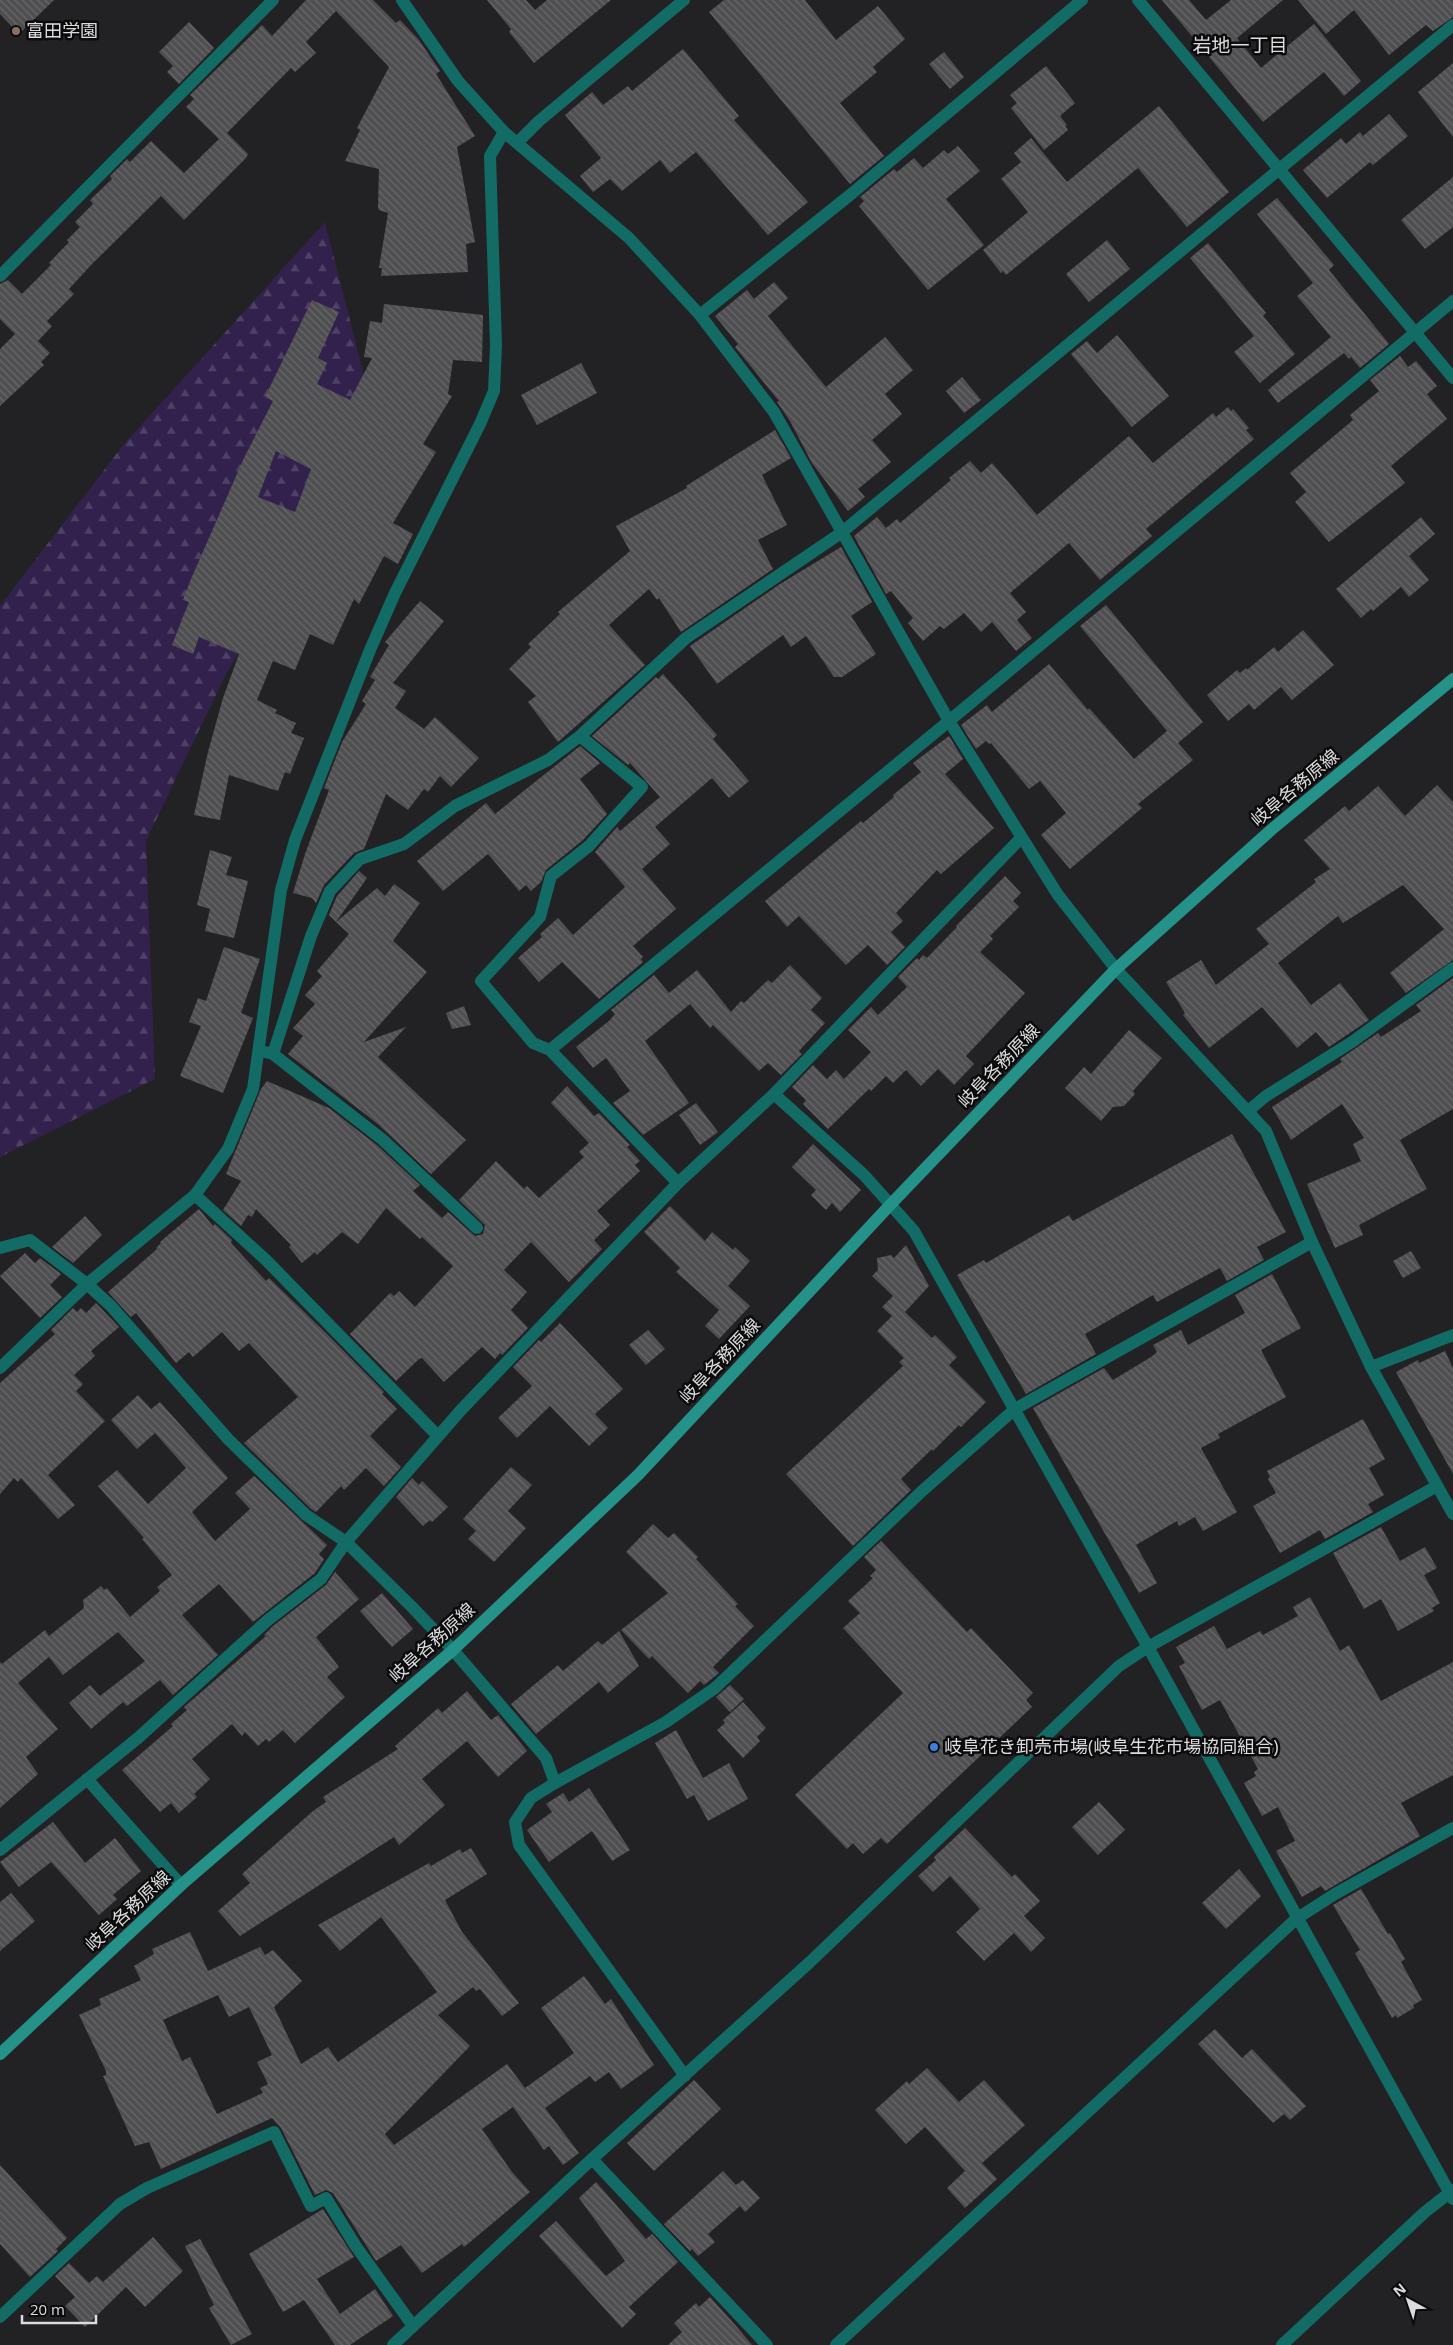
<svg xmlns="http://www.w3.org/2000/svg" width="1453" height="2345" viewBox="0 0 1453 2345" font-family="'Open Sans','Noto Sans JP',sans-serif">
  <defs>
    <pattern id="forest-firs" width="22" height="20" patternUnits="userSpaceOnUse" patternTransform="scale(1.25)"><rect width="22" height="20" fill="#32214c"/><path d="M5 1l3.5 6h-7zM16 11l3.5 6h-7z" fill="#4f4165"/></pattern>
    <pattern id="building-back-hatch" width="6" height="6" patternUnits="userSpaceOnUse" patternTransform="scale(1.25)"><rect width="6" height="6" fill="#4f4e51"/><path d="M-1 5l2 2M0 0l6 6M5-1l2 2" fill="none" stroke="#68676a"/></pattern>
  </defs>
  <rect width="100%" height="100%" fill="#222124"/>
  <path fill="url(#forest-firs)" d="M325 222 376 423 225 676 146 841 155 1079 0 1157V606L124 444Z"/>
  <g fill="url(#building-back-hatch)" fill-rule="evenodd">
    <path d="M0 0H54L19 34 0 14Z"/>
    <path d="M306 0H373L396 23 400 20 419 40 440 71 436 74 475 136 457 147 475 242 466 244 468 272 381 276 382 268H379L388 213 379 210 378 207 379 169 345 161 360 130 357 128 389 67 336 11 306 42 316 53 295 72 291 68 227 133 248 154 246 158 184 220 161 196 92 264 69 289 74 294 47 321 52 326 38 341 50 353 41 362 44 365 0 406V349L15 334 0 319V284L8 280 22 294 51 265 49 263 69 242 67 240 80 227 75 222 93 204 90 200 112 179 110 176 127 159 130 162 151 141 184 173 219 139 186 107 194 99 190 95 262 25 272 36Z"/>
    <path d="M487 0H526L535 10 547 0H611L534 63 509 32 511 29Z"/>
    <path d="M724 0H805L836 40 878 6 905 39 873 67 877 72 840 103 884 156 850 184 709 12Z"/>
    <path d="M1162 0H1189L1206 20 1231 0H1283L1237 38 1261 68 1314 24 1361 81 1344 96 1324 72 1263 122Z"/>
    <path d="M1298 0H1453V17L1433 31 1426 25 1389 55 1354 10 1326 34Z"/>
    <path d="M189 22 214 48 179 84 167 72 173 66 159 52Z"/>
    <path d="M683 49 739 116 734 120 808 202 768 235 696 152 670 173 660 160 622 191 610 179 593 192 580 176 601 158 565 115 592 92 603 105 628 86 632 91Z"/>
    <path d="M944 52 964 77 950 89 929 64Z"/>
    <path d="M1453 63V137L1418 92Z"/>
    <path d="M1046 66 1075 103 1060 116 1067 125 1065 126 1068 130 1044 150 1011 108 1017 103 1010 95Z"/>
    <path d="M1159 106 1229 192 1187 227 1138 168 1006 275 1003 271 1001 273 983 250 1028 212 1001 179 1021 162 1014 153 1031 138 1067 182Z"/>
    <path d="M1389 114 1408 136 1373 165 1370 162 1327 198 1303 170 1341 138 1346 144 1360 132 1363 136Z"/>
    <path d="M958 146 980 171 946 199 984 245 928 290 859 206 864 201 860 197 894 169 897 172 914 158 923 168 944 150 948 154Z"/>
    <path d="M1453 177V227L1425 249 1401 220Z"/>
    <path d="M1277 198 1334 265 1329 270 1389 344 1360 368 1351 357 1349 359 1344 353 1278 403 1268 390 1331 337 1297 296 1313 283 1257 214Z"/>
    <path d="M1107 240 1130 269 1089 302 1066 274Z"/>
    <path d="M1208 243 1266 313 1263 316 1295 354 1260 383 1234 352 1254 336 1190 258Z"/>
    <path d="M774 282 788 298 768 316 826 387 885 337 913 370 885 394 902 414 872 440 891 462 858 489 865 497 848 511 812 463 790 421 777 402 779 401 735 347 738 344 715 316 747 290 754 299Z"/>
    <path d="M312 300 339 312 318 358 327 363 317 384 350 400 372 358 364 357 370 321 382 323 384 304 483 315 482 362 453 360 448 394 452 396 423 444 436 452 393 523 413 534 398 564 384 556 359 604 354 599 333 645 310 634 295 670 273 661 257 700 277 710 275 713 296 723 291 733 304 738 290 774 285 772 278 791 229 775 220 820 194 815 208 752 223 698 239 654 199 637 193 654 172 645 189 602 183 600 191 579 244 458 273 401 265 397ZM276 451 311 469 295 512 258 497Z"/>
    <path d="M1117 335 1169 396 1132 427 1071 354 1087 341 1097 353Z"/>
    <path d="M1400 356 1408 367 1416 361 1437 386 1427 394 1447 419 1391 466 1405 483 1329 542 1295 502 1306 492 1290 473 1353 420 1350 415 1379 391 1370 380Z"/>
    <path d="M581 363 597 393 537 425 521 395Z"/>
    <path d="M962 377 981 400 964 413 946 391Z"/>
    <path d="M1228 407 1231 411 1233 409 1249 428 1246 430 1254 439 1146 529 1152 536 1100 580 1069 543 1010 593 1026 612 1017 620 1032 638 1016 651 992 622 981 632 964 613 944 629 940 626 923 641 908 623 913 618 891 591 886 594 854 536 877 517 886 528 897 519 900 523 951 480 949 478 970 461 981 473 992 463 1037 515 1129 436 1153 463 1213 413 1216 417Z"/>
    <path d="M775 430 791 458 762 475 787 525 758 540 773 569 681 632 659 598 657 600 649 589 609 625 645 665 558 742 528 702 536 696 509 669 531 647 528 644 560 614 558 612 630 551 616 526 687 488 686 486Z"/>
    <path d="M1421 517 1435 534 1409 556 1429 580 1409 597 1401 587 1373 611 1371 609 1361 618 1336 589Z"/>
    <path d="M841 547 872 602 851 616 876 654 842 677H834L806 636 791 647 783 635 717 684 690 646 780 584Z"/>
    <path d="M420 601 444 621 393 683 406 691 395 708 424 729 435 717 479 758 451 787 440 776 428 792 424 789 408 810 386 794 364 849 354 853 324 885 316 903 312 898 293 893 305 854 329 790 324 788 342 742 366 704 362 701 375 680 370 677 389 645 385 642Z"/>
    <path d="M1106 605 1203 722 1178 743 1193 760 1138 804 1142 808 1070 869 1041 835 1066 813 1040 781 1029 789 991 743 989 744 986 741 976 749 961 725 987 705 992 712 1049 664 1088 710 1089 708 1134 759 1167 731 1080 626Z"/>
    <path d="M1303 630 1334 665 1292 700 1281 687 1254 710 1249 704 1228 721 1207 695 1237 670 1240 673 1246 668 1247 670 1274 647 1278 652Z"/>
    <path d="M663 674 717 735 713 739 749 781 729 798 712 778 655 827 670 844 642 869 676 909 633 946 643 957 641 959 643 962 599 999 562 962 539 982 518 958 542 937 540 934 558 918 573 935 625 887 595 852 617 827 620 831 660 797 630 763 628 765 592 736 656 677 658 679Z"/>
    <path d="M949 736 963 759 945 774 994 828 941 874 937 870 896 913 903 921 891 932 905 947 887 965 868 945 846 965 799 916 787 927 765 901 861 821 863 823 894 797 893 795 921 772 913 763Z"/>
    <path d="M580 746 600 763 580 779 607 814 583 840 546 870 541 882 531 891 526 885 519 891 488 854 443 891 417 861 486 803 495 814Z"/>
    <path d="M1437 785 1453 802V960L1406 993 1390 973 1444 929 1403 885 1343 923 1338 916 1278 963 1311 1005 1340 983 1369 1020 1329 1047 1316 1032 1297 1048 1262 1007 1209 1048 1183 1015 1185 1013 1166 982 1201 960 1216 985 1269 944 1256 929 1316 882 1314 879 1330 869 1304 840 1345 806 1349 811 1378 786 1405 816Z"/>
    <path d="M210 850 232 857 226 875 248 881 234 938 205 931 210 909 197 905Z"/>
    <path d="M359 871 367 878 336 922 329 915 337 896Z"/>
    <path d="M1005 876 1021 893 1013 901 1019 907 990 936 993 939 980 952 1025 993 966 1056 974 1064 954 1085 938 1069 921 1086 906 1070 893 1083 886 1076 871 1091 869 1089 828 1129 803 1104 806 1100 792 1087 813 1065 827 1079 836 1070 844 1079 871 1052 848 1030 871 1007 878 1015 907 987 898 977 917 958 919 960 923 955 927 958 957 927 956 926Z"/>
    <path d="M394 884 420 903 393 941 427 972 364 1042 406 1027 378 1057 466 1140 431 1174 379 1125 288 1054 303 1036 293 1028 315 1004 305 995 322 976 317 971 349 934 336 922 377 888 385 896Z"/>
    <path d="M224 947 260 959 241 1013 253 1018 223 1093 180 1076 201 1026 189 1022 198 998 206 1001Z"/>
    <path d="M790 965 822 998 811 1010 825 1023 799 1051 802 1054 781 1075 768 1063 759 1071 713 1025 710 1028 690 1004 645 1041 689 1103 643 1135 613 1103 630 1091 606 1058 593 1068 576 1047 609 1021 615 1014 611 1010 654 975 669 993 697 970 731 1012 741 1001 744 1003 768 980 772 983Z"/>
    <path d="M1453 978V1109L1400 1140 1427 1189 1359 1225 1363 1235 1335 1248 1307 1184 1361 1161 1353 1144 1364 1138 1342 1104 1291 1140 1272 1107 1342 1062 1340 1059 1378 1033 1381 1037 1421 1011 1416 1005Z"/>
    <path d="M464 1006 471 1025 452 1029 446 1013Z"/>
    <path d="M1129 1030 1162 1058 1133 1091 1135 1094 1124 1106 1113 1107 1101 1121 1065 1088 1084 1067 1091 1074Z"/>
    <path d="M267 1081 329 1108 378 1146 420 1185 413 1191 442 1218 448 1212 475 1236 483 1234 485 1225 459 1200 496 1161 524 1189 527 1186 539 1198 584 1157 579 1152 589 1143 551 1103 567 1086 594 1116 599 1113 630 1145 627 1147 640 1161 635 1165 640 1171 597 1211 610 1225 594 1240 602 1249 569 1282 531 1242 504 1270 527 1292 511 1310 528 1328 502 1355 500 1353 495 1359 482 1347 444 1382 422 1358 419 1359 396 1381 350 1334 390 1293 394 1296 399 1291 415 1307 453 1266 422 1237 420 1239 386 1208 358 1244 342 1232 317 1255 315 1252 302 1263 289 1247 291 1245 256 1209 252 1217 248 1215 241 1226 223 1210 241 1181 226 1174 261 1089Z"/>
    <path d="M696 1103 718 1132 700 1145 679 1115Z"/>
    <path d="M1232 1134 1286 1232 1257 1247 1264 1260 1227 1281 1220 1268 1157 1302 1153 1295 1085 1334 1096 1354 1026 1394 957 1275 984 1260 986 1263 1069 1215 1073 1221Z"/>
    <path d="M813 1144 861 1190 840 1212 832 1203 826 1210 811 1195 816 1190 792 1167Z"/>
    <path d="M670 1206 705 1241 712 1232 733 1250 735 1247 750 1261 728 1286 750 1306 719 1339 705 1326 719 1310 676 1272 680 1268 644 1232Z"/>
    <path d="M199 1209 213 1226 215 1224 232 1240 231 1243 266 1281 269 1278 327 1334 384 1392 382 1394 397 1409 370 1436 401 1467 384 1486 366 1468 344 1490 341 1486 316 1512 311 1509 244 1443 298 1397 249 1343 239 1351 222 1332 193 1357 189 1352 176 1363 136 1313 131 1317 108 1292 157 1249 156 1248 161 1243 160 1242Z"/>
    <path d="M85 1216 102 1235 73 1263 52 1247Z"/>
    <path d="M906 1245 929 1286 905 1312 932 1338 935 1335 957 1357 949 1365 986 1402 961 1427 959 1425 933 1451 932 1449 901 1479 911 1490 853 1546 786 1474 903 1366 899 1362 904 1358 877 1331 892 1316 882 1307 893 1296 872 1276 878 1270 877 1258 891 1255 894 1258Z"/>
    <path d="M1411 1251 1421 1268 1403 1278 1393 1261Z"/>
    <path d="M25 1253 35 1263 40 1258 61 1274 50 1285 62 1297 40 1318 0 1276Z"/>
    <path d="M1272 1274 1301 1328 1261 1350 1286 1397 1218 1434 1220 1438 1201 1448 1237 1512 1203 1531 1195 1517 1179 1526 1177 1521 1136 1545 1157 1583 1139 1593 1033 1408 1104 1368 1113 1380 1151 1357 1157 1352 1153 1345 1181 1330 1188 1345 1245 1313 1235 1295Z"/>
    <path d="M96 1303 119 1327 91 1351 95 1356 74 1375 83 1384 76 1391 105 1421 48 1475 75 1505 58 1519 21 1478 18 1482 14 1478 0 1494V1383L55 1334 51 1330 73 1308 77 1312 81 1308 86 1313Z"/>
    <path d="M560 1323 623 1389 595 1414 608 1428 589 1446 550 1406 517 1438 498 1418 532 1386 513 1367 539 1340 541 1342Z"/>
    <path d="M648 1330 665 1349 646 1365 629 1345Z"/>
    <path d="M1445 1351 1453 1368V1474L1396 1372 1418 1360 1419 1363Z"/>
    <path d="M138 1395 151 1409 160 1402 228 1478 192 1512 215 1541 250 1509 235 1493 254 1476 327 1545 319 1554 324 1559 315 1573 253 1622 219 1584 182 1615 218 1655 173 1695 160 1680 127 1706 123 1702 91 1729 69 1703 90 1685 100 1696 145 1661 118 1632 63 1675 49 1657 18 1683 58 1729 26 1757 38 1774 0 1808V1662L2 1664 45 1630 49 1636 84 1608 83 1600 101 1586 104 1590 107 1588 130 1617 160 1591 157 1587 172 1575 142 1539 144 1538 98 1486 117 1470 148 1504 186 1468 155 1433 137 1449 111 1420Z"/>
    <path d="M1363 1419 1385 1459 1369 1468 1384 1495 1368 1504 1373 1512 1325 1539 1320 1530 1280 1553 1253 1506 1276 1493 1268 1479 1270 1477 1267 1471Z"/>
    <path d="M511 1467 532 1485 508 1511 526 1528 494 1562 468 1539 476 1531 463 1519Z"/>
    <path d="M412 1478 419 1485 422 1481 448 1507 432 1522 430 1520 423 1526 396 1497Z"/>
    <path d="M653 1524 668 1538 674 1533 698 1557 696 1559 738 1604 735 1606 754 1626 713 1667 719 1673 704 1685 700 1681 688 1693 652 1656 649 1659 621 1630 668 1593 626 1552Z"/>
    <path d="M1381 1527 1400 1561 1425 1547 1437 1568 1424 1575 1440 1603 1432 1608 1434 1611 1398 1631 1381 1599 1364 1609 1333 1553Z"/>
    <path d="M881 1541 967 1632 971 1628 1033 1693 1026 1700 1032 1707 887 1844 881 1838 863 1854 853 1843 847 1849 795 1795 903 1693 843 1628 860 1613 848 1601 873 1578 870 1576 876 1570 864 1557Z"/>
    <path d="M335 1572 359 1599 316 1637 339 1667 327 1677 345 1697 295 1743 283 1730 269 1742 266 1739 258 1746 245 1732 242 1736 232 1724 192 1759 210 1779 194 1794 197 1797 179 1813 171 1803 160 1812 122 1770 173 1726 171 1724 187 1710 184 1707 266 1636 264 1635 273 1626 326 1585Z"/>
    <path d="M382 1593 413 1629 392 1647 360 1611Z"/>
    <path d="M1310 1597 1340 1651 1349 1645 1381 1701 1453 1662V1775L1401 1803 1420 1836 1325 1891 1321 1886 1302 1897 1276 1851 1295 1841 1278 1807 1262 1816 1244 1783 1256 1776 1254 1772 1258 1769 1220 1700 1202 1710 1179 1666 1185 1663 1176 1647 1214 1626 1227 1649 1260 1631 1263 1635 1298 1616 1293 1607Z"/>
    <path d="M619 1631 639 1666 608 1693 599 1682 536 1734 511 1704 558 1665 563 1671 598 1641 602 1645Z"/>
    <path d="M730 1685 744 1699 730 1712 716 1697Z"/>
    <path d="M467 1691 491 1720 498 1715 527 1751 498 1777 467 1741 422 1779 445 1805 399 1845 394 1837 240 1936 218 1911 250 1883 242 1874 313 1811 326 1802 323 1797 398 1749 395 1746 438 1708 442 1713Z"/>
    <path d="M743 1702 766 1728 757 1737 760 1741 743 1758 717 1730 725 1723 723 1720Z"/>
    <path d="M676 1730 703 1778 729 1763 748 1799 708 1821 694 1795 687 1799 655 1743Z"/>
    <path d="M589 1788 630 1850 612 1861 592 1831 549 1862 527 1830 552 1812 546 1804 563 1793 569 1802Z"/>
    <path d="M1099 1802 1125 1830 1098 1855 1072 1827Z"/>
    <path d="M53 1822 85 1863 115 1838 141 1871 113 1895 117 1899 99 1915 51 1862 19 1887 0 1862Z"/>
    <path d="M965 1828 1012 1877 1015 1874 1040 1901 1024 1916 1045 1938 1031 1952 1014 1933 984 1961 956 1932 980 1909 950 1876 933 1892 918 1876 936 1860 934 1857Z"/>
    <path d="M471 1848 487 1874 445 1900 462 1932 519 2003 502 2016 480 1989 476 1991 473 1987 438 2015 470 2046 385 2134 394 2145 507 2064 525 2088 574 2053 541 2008 584 1976 605 2004 611 1999 654 2065 621 2089 609 2072 595 2082 590 2076 545 2108 579 2153 563 2165 549 2146 544 2150 513 2107 482 2129 512 2172 530 2192 464 2247 462 2244 422 2273 401 2245 376 2261 333 2193 326 2190 315 2195 281 2128 272 2118 161 2169 149 2142 135 2146 103 2076 106 2075V2071L79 2015 101 2005 99 1999 141 1980 134 1966 154 1954 152 1949 190 1932 208 1971 260 1947 265 1955 273 1950 302 1981 274 2007 301 2064 328 2047 338 2062 437 1992 381 1917 340 1951 318 1925 429 1863 431 1866 460 1849 462 1853ZM218 1995 229 2017 249 2007 272 2055 257 2062 268 2084 260 2088 263 2093 217 2114 190 2057 182 2061 163 2020Z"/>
    <path d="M1239 1869 1261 1896 1226 1929 1202 1903Z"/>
    <path d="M1361 1889 1388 1934 1390 1933 1405 1959 1401 1962 1422 2000 1413 2005 1414 2008 1397 2018 1396 2015 1392 2018 1355 1953 1360 1950 1333 1905Z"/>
    <path d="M11 1893 35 1921 0 1951V1902Z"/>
    <path d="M1215 2029 1242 2058 1252 2049 1306 2106 1290 2120 1284 2114 1273 2123 1198 2044Z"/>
    <path d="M927 2068 959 2102 984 2080 1025 2125 982 2163 997 2179 965 2208 947 2188 965 2171 925 2127 906 2144 875 2110 907 2081 909 2084Z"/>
    <path d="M694 2080 721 2109 654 2171 627 2143Z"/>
    <path d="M0 2165 67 2238 56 2249 58 2251 30 2277 0 2244Z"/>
    <path d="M723 2171 736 2185 743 2180 760 2198 745 2212 740 2206 708 2234 715 2242 698 2256 692 2249 690 2251 664 2224Z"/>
    <path d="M596 2182 646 2239 652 2234 678 2262 629 2307 636 2314 622 2328 539 2236 556 2221 606 2276 625 2261 579 2198Z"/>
    <path d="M323 2209 354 2257 317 2279 340 2314 375 2289 393 2316 350 2345H335L304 2300 283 2312 249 2254Z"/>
    <path d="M153 2237 183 2271 145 2307 126 2287 85 2327 65 2306 75 2297 55 2276 69 2263 89 2283 97 2276 103 2282Z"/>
    <path d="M200 2239 252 2334 231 2345 209 2308 214 2305 185 2246Z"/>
    <path d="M710 2297 737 2327 752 2345H668L682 2332 674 2323 696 2303 699 2307Z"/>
  </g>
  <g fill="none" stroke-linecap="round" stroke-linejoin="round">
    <g stroke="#126c65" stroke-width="12">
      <path d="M402 0 458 81 504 132 629 238 700 315 774 412 949 721 1058 895 1116 969 1266 1131 1312 1242 1371 1367 1453 1514"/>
      <path d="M1138 0 1453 378"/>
      <path d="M517 143 539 121 684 0"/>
      <path d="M0 276 273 0"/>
      <path d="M700 315 850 195 1082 0"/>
      <path d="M580 736 642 787 589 846 551 876 540 917 481 981 533 1043 550 1050 678 1183"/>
      <path d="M550 1050 949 721 1453 301"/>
      <path d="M265 1052 273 1054 383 1140 477 1228"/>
      <path d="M273 1054 311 936 330 891 360 859 404 844 455 806 548 760 580 736 686 638 841 533 1453 25"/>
      <path d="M774 1094 864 1175 914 1231 1148 1647 1453 2199"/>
      <path d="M1248 1111 1266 1096 1352 1042 1453 968"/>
      <path d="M195 1195 266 1260 438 1436"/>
      <path d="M0 1248 30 1240 87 1284 111 1306 228 1439 306 1515 346 1542 412 1607 453 1650 546 1758 555 1783"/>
      <path d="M1371 1367 1453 1335"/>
      <path d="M0 1368 87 1284 195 1195 228 1149 253 1089 281 890 295 840 370 650 395 593 480 424 494 391 496 345 490 156 504 132"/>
      <path d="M87 1779 181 1885"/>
      <path d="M0 1850 138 1738 268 1620 321 1579 346 1542 461 1410 678 1183 774 1094 1021 838"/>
      <path d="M685 2076 519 1845 515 1822 531 1798 555 1783 666 1722 715 1688 921 1492 1015 1409 1312 1242"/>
      <path d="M592 2159 767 2345"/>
      <path d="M0 2317 120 2204 147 2188 274 2132 311 2206 326 2198 355 2245 413 2326"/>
      <path d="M393 2345 592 2159 810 1962 1119 1666 1148 1647 1437 1486"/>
      <path d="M836 2345 1296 1919 1335 1894 1453 1828"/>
      <path d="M1282 2345 1425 2212 1453 2190"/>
    </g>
    <path stroke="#249288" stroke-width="12" d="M0 2054 181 1885 453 1650 638 1475 891 1204 1116 969 1271 830 1453 679"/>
  </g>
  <circle fill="#8d6e63" stroke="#0b0b0c" stroke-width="2" cx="16" cy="31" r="5"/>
  <circle fill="#3f7fe0" stroke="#0b0b0c" stroke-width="2" cx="934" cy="1747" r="5"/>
  <g text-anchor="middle" stroke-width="5" stroke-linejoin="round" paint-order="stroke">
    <g font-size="18" fill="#dcdcde" stroke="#0b0b0c" text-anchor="start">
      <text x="26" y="37">富田学園</text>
      <text x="944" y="1753">岐阜花き卸売市場(岐阜生花市場協同組合)</text>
    </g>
    <g font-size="18" fill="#dcdcde" stroke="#0b0b0c">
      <text transform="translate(1295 788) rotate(-40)" y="6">岐阜各務原線</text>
      <text transform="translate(999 1066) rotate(-46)" y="6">岐阜各務原線</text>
      <text transform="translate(720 1361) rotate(-47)" y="6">岐阜各務原線</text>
      <text transform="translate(432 1643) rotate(-42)" y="6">岐阜各務原線</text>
      <text transform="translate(128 1911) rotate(-43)" y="6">岐阜各務原線</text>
    </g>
    <g font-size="19" fill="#dcdcde" stroke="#0b0b0c">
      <text x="1240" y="52">岩地一丁目</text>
    </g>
  </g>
  <g transform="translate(1408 2300) rotate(320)" stroke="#0b0b0c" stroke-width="4" paint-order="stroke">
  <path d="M0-4L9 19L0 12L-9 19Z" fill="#dcdcde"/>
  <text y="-8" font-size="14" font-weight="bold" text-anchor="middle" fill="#dcdcde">N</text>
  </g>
  <path d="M22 2315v8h74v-8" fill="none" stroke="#dcdcde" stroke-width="2.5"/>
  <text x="30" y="2315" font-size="15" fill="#dcdcde" stroke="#0b0b0c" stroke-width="4" paint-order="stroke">20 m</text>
</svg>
